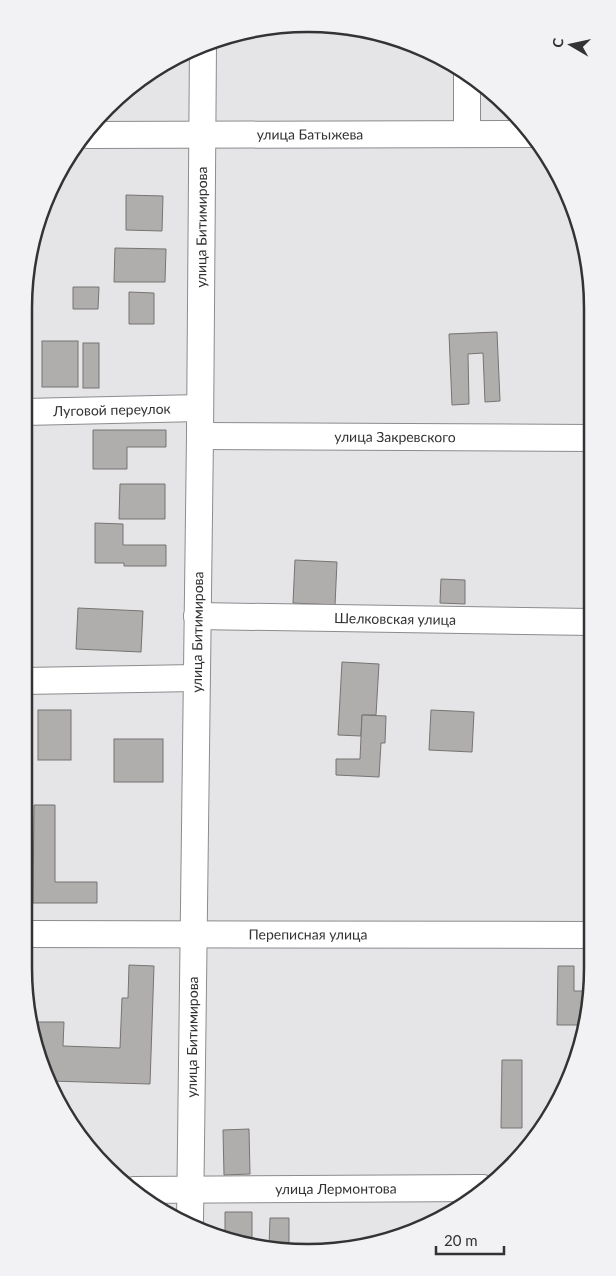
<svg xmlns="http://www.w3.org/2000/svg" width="616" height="1276" viewBox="0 0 616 1276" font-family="Lato,sans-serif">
  <rect width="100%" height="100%" fill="#e5e4e7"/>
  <g fill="#b0aeac" stroke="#767572">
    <path d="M126 195 163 196 162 231 126 230Z"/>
    <path d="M115 248 166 249 165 282H114Z"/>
    <path d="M73 287H99L98 309H73Z"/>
    <path d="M129 292 154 293V324H129Z"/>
    <path d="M497 332 500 401 485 402 483 353 468 354 469 404 452 405 449 334Z"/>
    <rect x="42" y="341" width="36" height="46"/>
    <rect x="83" y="343" width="16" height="45"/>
    <path d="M24 351H27L26 381H24Z"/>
    <path d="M93 430H166V447H127V469H93Z"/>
    <path d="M120 484H165V519H119Z"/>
    <path d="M95 523 123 524V545H166V566H124V563H95Z"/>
    <path d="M295 560 337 562 335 605 293 603Z"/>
    <path d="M441 579 465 580V604L440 603Z"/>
    <path d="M78 608 143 611 141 652 76 649Z"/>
    <path d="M342 662 379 664 376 715H362L361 736 338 735Z"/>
    <rect x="38" y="710" width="33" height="50"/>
    <path d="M431 710 474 712 472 752 429 750Z"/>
    <path d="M362 715 386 716 385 743H381L379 777 336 775V759H360Z"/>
    <rect x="114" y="739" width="49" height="43"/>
    <path d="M34 805H55V882H97V903H33Z"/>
    <path d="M129 965 154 966 150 1084 50 1081 39 1060 33 1022H64L63 1046 120 1048 122 998H128Z"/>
    <path d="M558 966H574V991H588L581 1025H557Z"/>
    <path d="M502 1060H522V1128H501Z"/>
    <path d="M249 1129 250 1174 224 1175 223 1130Z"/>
    <path d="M225 1212H252V1245H249L225 1235Z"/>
    <path d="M270 1218H289V1248L269 1247Z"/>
  </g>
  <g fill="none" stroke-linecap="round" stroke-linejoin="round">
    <g stroke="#8c8b8e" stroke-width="28">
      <g id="minor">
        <path d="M467 134V74"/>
        <path id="s1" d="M88 135 532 134"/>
        <path id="s2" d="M24 412 200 408"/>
        <path id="s3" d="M200 436 590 438"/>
        <path id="s4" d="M197 616 591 622"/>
        <path d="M24 681 196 678"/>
        <path id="s5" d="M24 934 592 935"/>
        <path id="s6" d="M134 1190 483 1188"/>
        <path id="s7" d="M190 1221 200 436 203 45"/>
      </g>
    </g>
    <use href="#minor" stroke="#fff" stroke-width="26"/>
  </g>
  <g text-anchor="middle" stroke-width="4" stroke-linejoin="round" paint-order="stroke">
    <g font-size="14" fill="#333334" stroke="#f2f1f4">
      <text dy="5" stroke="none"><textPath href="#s1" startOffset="222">улица Батыжева</textPath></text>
      <text dy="5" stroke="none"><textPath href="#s7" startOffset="994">улица Битимирова</textPath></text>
      <text dy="5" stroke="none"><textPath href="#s2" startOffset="88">Луговой переулок</textPath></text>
      <text dy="5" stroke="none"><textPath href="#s3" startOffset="195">улица Закревского</textPath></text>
      <text dy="5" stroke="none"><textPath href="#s4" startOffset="198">Шелковская улица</textPath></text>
      <text dy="5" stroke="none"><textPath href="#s7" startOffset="589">улица Битимирова</textPath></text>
      <text dy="5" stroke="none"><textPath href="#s5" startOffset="284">Переписная улица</textPath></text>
      <text dy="5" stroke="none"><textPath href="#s7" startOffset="184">улица Битимирова</textPath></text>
      <text dy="5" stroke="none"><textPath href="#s6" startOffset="202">улица Лермонтова</textPath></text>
    </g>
  </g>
  <path d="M0 0H616V1276H0ZM308 32H308A276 276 0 0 1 584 308V968A276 276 0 0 1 308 1244H308A276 276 0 0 1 32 968V308A276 276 0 0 1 308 32Z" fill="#f2f1f4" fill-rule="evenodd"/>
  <path fill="none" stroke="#333334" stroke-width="2.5" d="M308 32H308A276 276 0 0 1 584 308V968A276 276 0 0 1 308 1244H308A276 276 0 0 1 32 968V308A276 276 0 0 1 308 32Z"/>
  <g transform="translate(571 45) rotate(279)" stroke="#f2f1f4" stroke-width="4" paint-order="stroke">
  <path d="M0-4L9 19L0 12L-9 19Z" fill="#333334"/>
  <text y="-8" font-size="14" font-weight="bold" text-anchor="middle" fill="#333334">С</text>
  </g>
  <path d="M436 1246v8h68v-8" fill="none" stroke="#333334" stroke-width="2.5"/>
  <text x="444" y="1246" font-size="15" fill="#333334" stroke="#f2f1f4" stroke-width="4" paint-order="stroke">20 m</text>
</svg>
